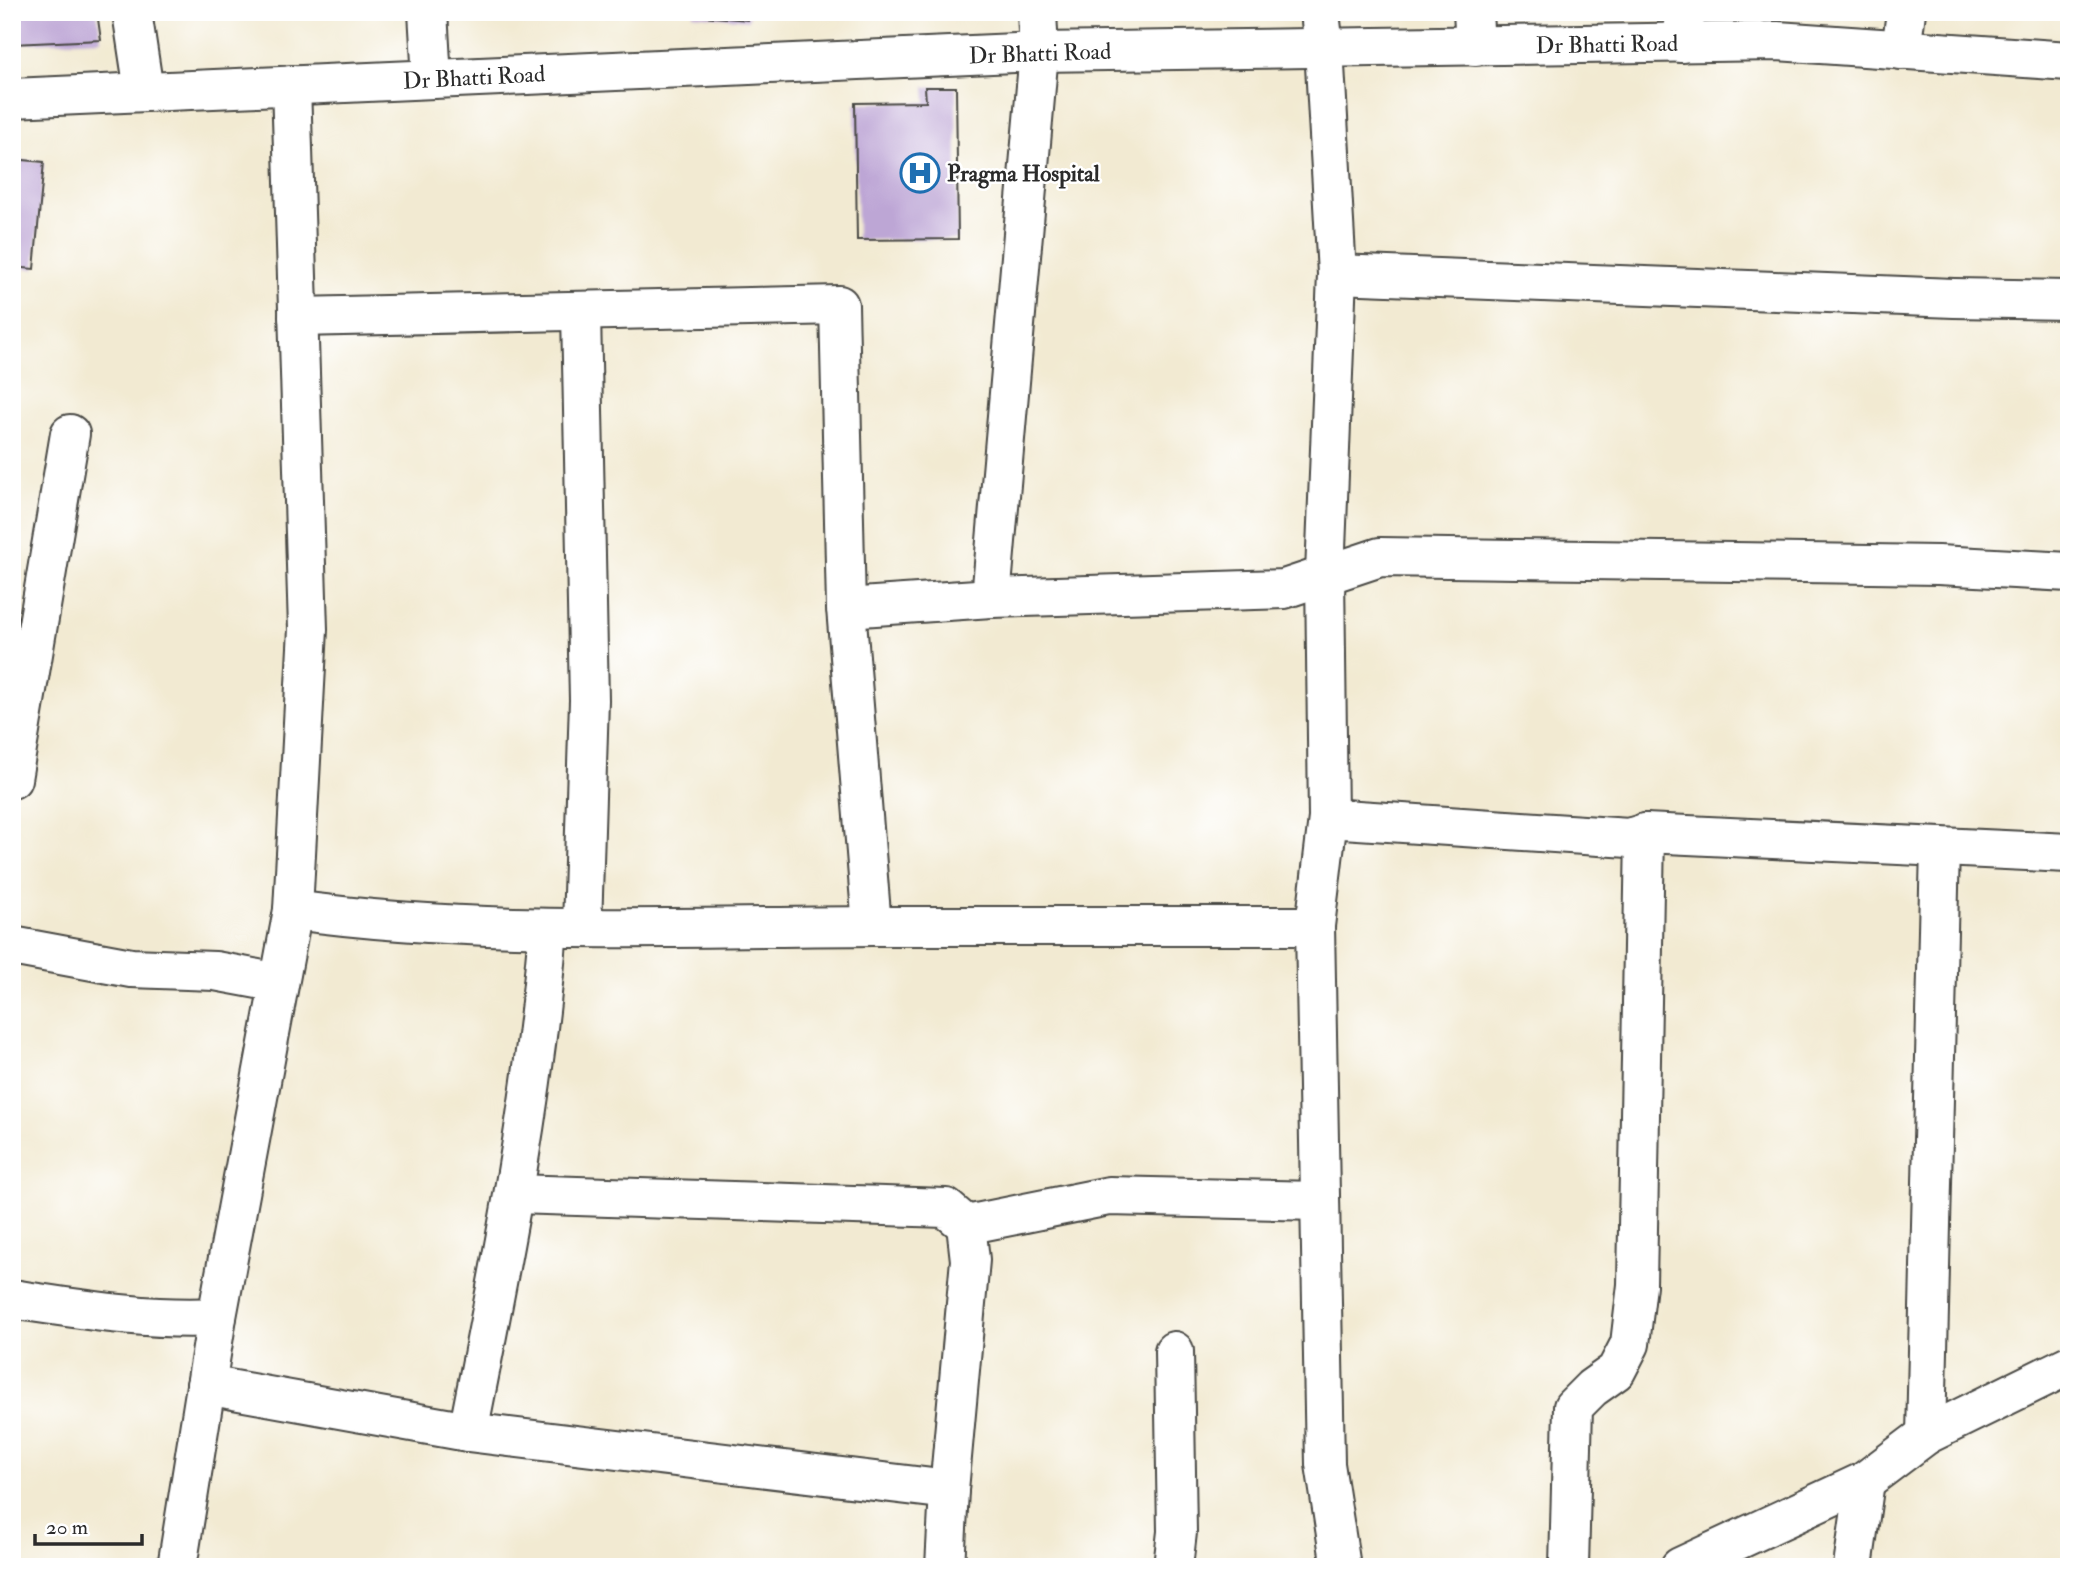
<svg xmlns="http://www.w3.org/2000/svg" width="2081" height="1579" viewBox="0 0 2081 1579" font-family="'IM FELL Double Pica',serif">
  <rect width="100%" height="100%" fill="#fff"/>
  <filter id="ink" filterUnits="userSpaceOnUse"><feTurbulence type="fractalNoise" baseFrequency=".0143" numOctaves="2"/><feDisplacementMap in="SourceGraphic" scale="14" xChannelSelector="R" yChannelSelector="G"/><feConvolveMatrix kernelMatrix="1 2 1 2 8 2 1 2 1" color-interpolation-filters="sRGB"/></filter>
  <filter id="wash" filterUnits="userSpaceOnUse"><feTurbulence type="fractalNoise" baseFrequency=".00686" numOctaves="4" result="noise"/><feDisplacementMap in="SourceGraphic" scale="28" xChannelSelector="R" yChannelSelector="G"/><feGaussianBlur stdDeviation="1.57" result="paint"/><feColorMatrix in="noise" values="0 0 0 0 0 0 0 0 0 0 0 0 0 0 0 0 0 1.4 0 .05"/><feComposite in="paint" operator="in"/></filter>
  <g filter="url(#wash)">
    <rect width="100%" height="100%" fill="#f2ead2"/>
    <g id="blocks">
      <g fill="#bda6d5">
        <path d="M12 12H97L101 40 12 44Z"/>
        <path d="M693 12H749L748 20 693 15Z"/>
        <path d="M925 87H956L958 239 857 240 855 103 926 102Z"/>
        <path d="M12 159 44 162 34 269 12 267Z"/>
      </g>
    </g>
  </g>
  <g filter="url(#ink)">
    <use href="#blocks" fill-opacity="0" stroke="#494844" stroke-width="2"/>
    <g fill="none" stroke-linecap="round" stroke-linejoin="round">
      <g stroke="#494844" stroke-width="42">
        <g id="street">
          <path d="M132 12 144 91"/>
          <path d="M428 12 432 79"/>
          <path d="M1320 12 1324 48 1337 274 1325 574 1328 818 1315 926 1325 1464 1341 1567"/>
          <path d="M1473 12 1475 46"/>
          <path d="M1681 43 1686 12"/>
          <path d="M1901 50 1906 12"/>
          <path d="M1337 274 1954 298 2069 300"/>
          <path d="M581 313 589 700 582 927"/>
          <path d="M298 317 839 305 846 608 872 926H1315"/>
          <path d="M846 608 991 598 1284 589 1380 557 1938 565 2069 572"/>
          <path d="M12 779 70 434"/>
          <path d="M1328 818 1629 838 1645 833 2069 853"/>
          <path d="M293 910C484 936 679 927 872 926"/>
          <path d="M12 946 131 968 215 971 279 983"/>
          <path d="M515 1194 946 1208 966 1225 970 1260 949 1490 945 1567"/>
          <path d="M966 1225 1109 1196 1319 1201"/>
          <path d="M12 1299C80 1309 149 1321 217 1317"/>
          <path d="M206 1385 468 1432 949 1490"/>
          <path d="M468 1432C501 1265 535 1098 548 928"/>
          <path d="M1926 1435 1940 847"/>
          <path d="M1173 1567 1177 1532 1174 1351"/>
          <path d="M1569 1567 1573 1407 1592 1388 1616 1371 1630 1344 1637 1285 1645 833"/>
          <path d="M1680 1567 1865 1481 1926 1435 2069 1365"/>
          <path d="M1853 1567 1865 1481"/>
        </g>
      </g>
      <g stroke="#494844" stroke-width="42">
        <g id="secondary">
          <path d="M12 98 1039 52 1777 41 2069 61"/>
          <path d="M991 598 1039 52 1037 12"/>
          <path d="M177 1567 217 1317 293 910 308 629 291 85"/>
        </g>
      </g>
      <use href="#street" stroke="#fff" stroke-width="38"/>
      <use href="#secondary" stroke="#fff" stroke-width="38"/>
    </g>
  </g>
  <defs>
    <g id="hospital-ring" transform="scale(2.0125)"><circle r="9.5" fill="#fff" stroke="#1f6fb2" stroke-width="1.5"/><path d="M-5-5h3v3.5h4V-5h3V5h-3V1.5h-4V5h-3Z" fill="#1f6fb2"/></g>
  </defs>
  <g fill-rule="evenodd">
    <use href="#hospital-ring" x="920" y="173"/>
  </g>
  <g text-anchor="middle" stroke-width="5" stroke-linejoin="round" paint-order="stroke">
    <g font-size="23" fill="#2b2b2b" stroke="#fff">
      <text transform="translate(1607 44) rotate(-1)" y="8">Dr Bhatti Road</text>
      <text transform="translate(1040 53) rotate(-2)" y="8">Dr Bhatti Road</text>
      <text transform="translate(474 77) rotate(-3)" y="8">Dr Bhatti Road</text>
    </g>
    <g font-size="23" font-weight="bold" fill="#2b2b2b" stroke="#fff" text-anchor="start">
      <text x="947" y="181">Pragma Hospital</text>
    </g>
  </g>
  <rect width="2081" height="1579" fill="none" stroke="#fff" stroke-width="42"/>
  <path d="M35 1534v10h107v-10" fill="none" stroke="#2b2b2b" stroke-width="3.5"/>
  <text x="46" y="1534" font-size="21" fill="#2b2b2b" stroke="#ffffff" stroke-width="5" paint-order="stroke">20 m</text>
</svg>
